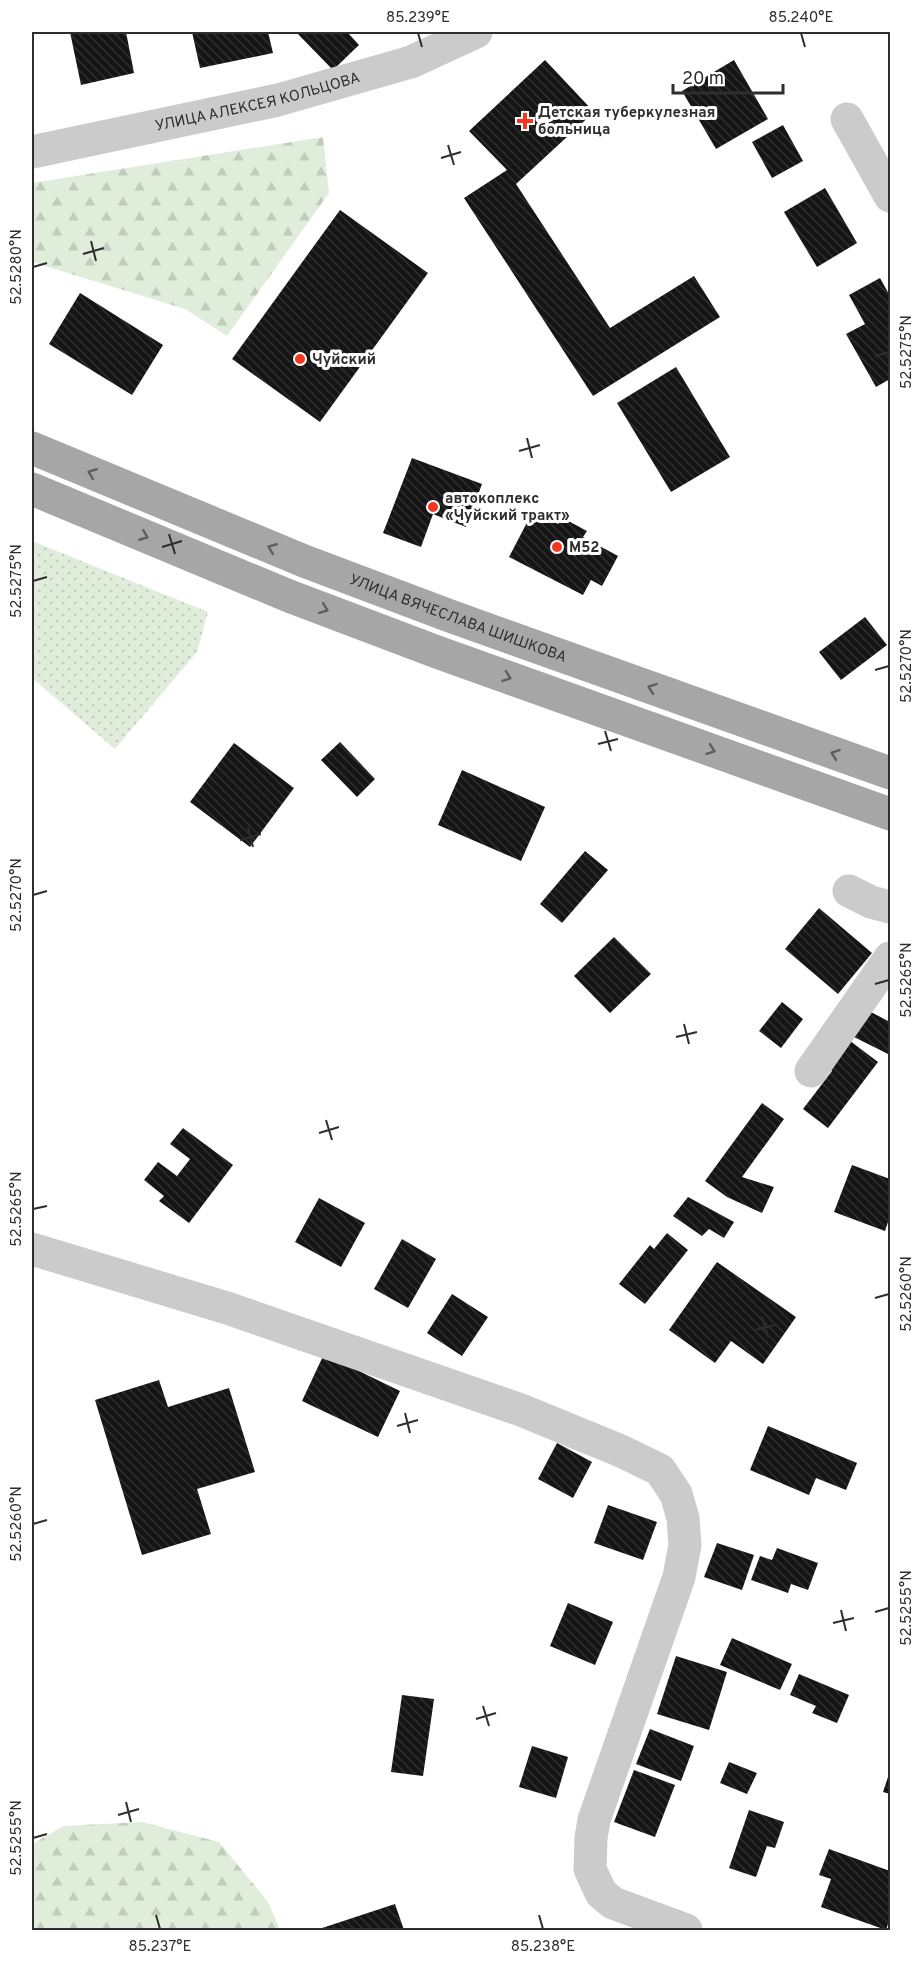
<svg xmlns="http://www.w3.org/2000/svg" width="922" height="1962" viewBox="0 0 922 1962" font-family="Overpass,sans-serif">
  <defs>
    <pattern id="grass-dots" width="8" height="8" patternUnits="userSpaceOnUse" patternTransform="scale(1.5)"><rect width="8" height="8" fill="#e1eddb"/><path d="M2 2h.1M6 6h.1" fill="none" stroke="#c1ccbc" stroke-width="1.8" stroke-linecap="round"/></pattern>
    <pattern id="forest-firs" width="22" height="20" patternUnits="userSpaceOnUse" patternTransform="scale(1.5)"><rect width="22" height="20" fill="#e1eddb"/><path d="M5 1l3.5 6h-7zM16 11l3.5 6h-7z" fill="#c1ccbc"/></pattern>
    <pattern id="building-back-hatch" width="6" height="6" patternUnits="userSpaceOnUse" patternTransform="scale(1.5)"><rect width="6" height="6" fill="#151515"/><path d="M-1 5l2 2M0 0l6 6M5-1l2 2" fill="none" stroke="#2f2f2f"/></pattern>
  </defs>
  <rect width="100%" height="100%" fill="#fff"/>
  <path fill="url(#grass-dots)" d="M32 541 208 612 197 652 115 749 32 678Z"/>
  <g fill="url(#forest-firs)">
    <path d="M323 137 329 193 227 336 185 309 32 262V183Z"/>
    <path d="M142 1822 219 1842 268 1902 280 1930H32V1844L64 1826Z"/>
  </g>
  <g fill="url(#building-back-hatch)">
    <path d="M70 32H126L134 73 81 85Z"/>
    <path d="M192 32H268L273 53 200 68Z"/>
    <path d="M296 32H352L349 34 359 45 333 70Z"/>
    <path d="M545 60 594 112 516 184 610 328 694 276 720 317 593 396 464 198 507 170 469 131Z"/>
    <path d="M734 60 768 119 716 149 682 91Z"/>
    <path d="M783 125 803 161 772 178 752 142Z"/>
    <path d="M825 188 857 243 817 267 784 212Z"/>
    <path d="M340 210 428 273 320 422 232 359Z"/>
    <path d="M880 278 890 296V379L876 387 846 334 865 324 849 295Z"/>
    <path d="M80 293 163 345 132 395 49 344Z"/>
    <path d="M676 367 730 457 671 492 617 403Z"/>
    <path d="M412 458 482 484 466 527 433 514 421 547 383 533Z"/>
    <path d="M533 511 558 524 561 517 587 531 583 537 618 556 602 586 591 580 583 595 509 557Z"/>
    <path d="M865 617 887 645 841 680 819 652Z"/>
    <path d="M340 742 375 779 357 797 321 760Z"/>
    <path d="M234 743 294 788 250 847 190 802Z"/>
    <path d="M462 770 545 807 521 861 438 825Z"/>
    <path d="M585 851 608 870 562 923 540 904Z"/>
    <path d="M819 908 872 953 838 994 785 949Z"/>
    <path d="M614 937 651 974 610 1013 574 976Z"/>
    <path d="M782 1002 803 1019 781 1048 759 1031Z"/>
    <path d="M867 1010 890 1022V1055L854 1037Z"/>
    <path d="M849 1040 878 1062 828 1128 803 1109 832 1071 828 1068Z"/>
    <path d="M762 1103 784 1119 742 1177 774 1187 762 1213 727 1197 705 1181Z"/>
    <path d="M183 1128 233 1165 189 1223 159 1201 164 1196 144 1180 158 1162 177 1176 190 1159 170 1144Z"/>
    <path d="M852 1165 890 1179V1216L885 1231 834 1212Z"/>
    <path d="M688 1197 734 1222 724 1238 709 1229 702 1236 673 1216Z"/>
    <path d="M319 1198 365 1223 341 1267 295 1242Z"/>
    <path d="M667 1233 688 1250 645 1304 619 1284 650 1245 654 1249Z"/>
    <path d="M402 1239 436 1259 408 1308 374 1289Z"/>
    <path d="M717 1262 796 1317 763 1364 731 1341 715 1363 669 1330Z"/>
    <path d="M452 1294 488 1317 462 1356 427 1333Z"/>
    <path d="M324 1354 400 1391 378 1437 302 1401Z"/>
    <path d="M159 1380 168 1407 229 1388 255 1472 197 1489 211 1534 142 1555 95 1400Z"/>
    <path d="M768 1426 857 1463 846 1490 816 1478 809 1495 750 1470Z"/>
    <path d="M557 1443 592 1462 573 1498 538 1479Z"/>
    <path d="M608 1505 657 1522 643 1560 594 1543Z"/>
    <path d="M717 1543 754 1555 742 1590 704 1577Z"/>
    <path d="M777 1548 818 1563 808 1590 791 1584 788 1593 751 1580 760 1556 772 1560Z"/>
    <path d="M568 1603 613 1622 595 1665 550 1646Z"/>
    <path d="M732 1638 792 1664 780 1690 720 1665Z"/>
    <path d="M676 1656 727 1672 709 1730 657 1714Z"/>
    <path d="M799 1674 849 1695 837 1723 812 1713 816 1706 790 1695Z"/>
    <path d="M402 1695 434 1699 423 1776 391 1772Z"/>
    <path d="M650 1729 694 1746 681 1781 636 1764Z"/>
    <path d="M532 1746 568 1757 556 1798 519 1787Z"/>
    <path d="M729 1762 757 1773 747 1794 720 1783Z"/>
    <path d="M634 1770 675 1785 655 1837 614 1822Z"/>
    <path d="M890 1771V1794L883 1792Z"/>
    <path d="M749 1810 784 1822 775 1848 767 1846 756 1877 729 1868Z"/>
    <path d="M829 1849 890 1871V1918L886 1930 821 1907 831 1879 819 1875Z"/>
    <path d="M395 1904 404 1930H316Z"/>
  </g>
  <g fill="none" stroke-linecap="round" stroke-linejoin="round">
    <g stroke="#cbcbcb" stroke-width="33">
      <path d="M847 119 890 196"/>
      <path id="s1" d="M32 152 278 100 411 62 476 32"/>
      <path d="M849 891 871 902 890 907"/>
      <path d="M811 1071 890 958"/>
      <path d="M32 1249 227 1308 521 1410 621 1451 660 1470 676 1494 683 1518 685 1545 679 1577 594 1820 591 1838 590 1869 601 1893 613 1903 686 1930"/>
    </g>
    <g stroke="#a6a6a6" stroke-width="33">
      <path id="s2" d="M32 448 304 561 450 616 890 773"/>
      <path d="M32 489 289 596 437 652 890 814"/>
    </g>
  </g>
  <defs><path id="oneway-chevron" d="M-2-3.5L2.5 0L-2 3.5" fill="none" stroke-width="1.6" stroke-linecap="round" stroke-linejoin="round" transform="scale(1.5)"/></defs>
  <g stroke="#5e5e5e">
    <use href="#oneway-chevron" transform="translate(92 473) rotate(-158)"/>
    <use href="#oneway-chevron" transform="translate(144 536) rotate(22)"/>
    <use href="#oneway-chevron" transform="translate(272 548) rotate(-158)"/>
    <use href="#oneway-chevron" transform="translate(324 609) rotate(21)"/>
    <use href="#oneway-chevron" transform="translate(507 677) rotate(20)"/>
    <use href="#oneway-chevron" transform="translate(652 688) rotate(-160)"/>
    <use href="#oneway-chevron" transform="translate(711 750) rotate(20)"/>
    <use href="#oneway-chevron" transform="translate(835 754) rotate(-160)"/>
  </g>
  <path fill="none" stroke="#2e2e2e" stroke-width="2" d="M418 33 422 47M801 33 805 47M448 145 454 165M441 158 461 152M91 241 96 261M83 254 104 248M33 267 47 263M875 356 889 352M527 438 532 458M519 451 540 445M169 534 175 554M162 547 182 541M33 581 47 577M875 670 889 666M605 731 611 751M598 744 618 739M248 827 253 847M240 840 261 834M33 895 47 891M875 984 889 980M684 1024 689 1044M676 1037 697 1032M326 1120 332 1140M319 1133 339 1127M33 1209 47 1206M875 1298 889 1294M762 1317 768 1337M755 1330 775 1325M405 1413 410 1433M397 1426 418 1420M33 1524 47 1520M841 1610 846 1631M875 1612 889 1608M833 1623 854 1618M483 1706 489 1726M476 1719 496 1713M126 1802 131 1822M118 1815 139 1809M33 1838 47 1834M156 1915 160 1929M539 1915 543 1929"/>
  <g fill="#f53621" stroke="#fff" stroke-width="2">
    <path d="M522 112h6v6h6v6h-6v6h-6v-6h-6v-6h6z"/>
    <circle cx="300" cy="359" r="6"/>
    <circle cx="433" cy="507" r="6"/>
    <circle cx="557" cy="547" r="6"/>
  </g>
  <g text-anchor="middle" stroke-width="6" stroke-linejoin="round" paint-order="stroke">
    <g font-size="15" fill="#2e2e2e" stroke="#fff">
      <text dy="5" stroke="none"><textPath href="#s1" startOffset="231">УЛИЦА АЛЕКСЕЯ КОЛЬЦОВА</textPath></text>
      <text dy="5" stroke="none"><textPath href="#s2" startOffset="459">УЛИЦА ВЯЧЕСЛАВА ШИШКОВА</textPath></text>
    </g>
    <g font-size="15" font-weight="bold" fill="#2e2e2e" stroke="#fff" text-anchor="start">
      <text x="538" y="117">Детская туберкулезная<tspan x="538" dy="17">больница</tspan></text>
      <text x="312" y="364">Чуйский</text>
      <text x="445" y="503">автокоплекс<tspan x="445" dy="17">«Чуйский тракт»</tspan></text>
      <text x="569" y="552">М52</text>
    </g>
  </g>
  <rect width="922" height="1962" fill="none" stroke="#ffffff" stroke-width="66"/>
  <path d="M673 84v9h110v-9" fill="none" stroke="#2e2e2e" stroke-width="3"/>
  <text x="682" y="84" font-size="18" fill="#2e2e2e" stroke="#ffffff" stroke-width="4.5" paint-order="stroke">20 m</text>
  <rect x="33" y="33" width="856" height="1896" fill="none" stroke="#2e2e2e" stroke-width="2"/>
  <g font-size="15" text-anchor="middle" fill="#2e2e2e">
    <text x="418" y="22">85.239°E</text>
    <text x="801" y="22">85.240°E</text>
    <text transform="translate(16 267) rotate(-90)" y="5">52.5280°N</text>
    <text transform="translate(906 352) rotate(-90)" y="5">52.5275°N</text>
    <text transform="translate(16 581) rotate(-90)" y="5">52.5275°N</text>
    <text transform="translate(906 666) rotate(-90)" y="5">52.5270°N</text>
    <text transform="translate(16 895) rotate(-90)" y="5">52.5270°N</text>
    <text transform="translate(906 980) rotate(-90)" y="5">52.5265°N</text>
    <text transform="translate(16 1209) rotate(-90)" y="5">52.5265°N</text>
    <text transform="translate(906 1294) rotate(-90)" y="5">52.5260°N</text>
    <text transform="translate(16 1524) rotate(-90)" y="5">52.5260°N</text>
    <text transform="translate(906 1608) rotate(-90)" y="5">52.5255°N</text>
    <text transform="translate(16 1838) rotate(-90)" y="5">52.5255°N</text>
    <text x="160" y="1951">85.237°E</text>
    <text x="543" y="1951">85.238°E</text>
  </g>
</svg>
